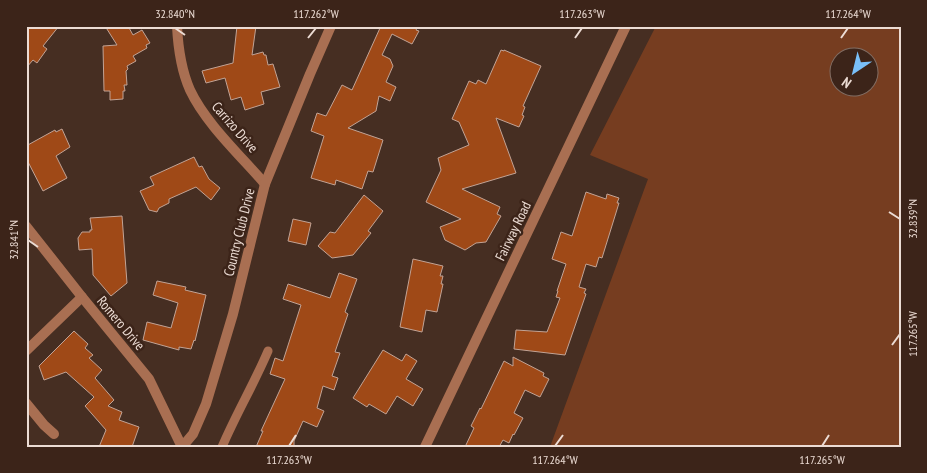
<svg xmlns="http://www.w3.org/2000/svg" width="927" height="473" viewBox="0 0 927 473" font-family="'PT Sans Narrow',sans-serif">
  <rect width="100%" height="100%" fill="#462e22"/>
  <path fill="#763d20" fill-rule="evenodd" d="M656 26H901V447H550L648 179 590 155ZM840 58H870V88H840Z"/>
  <g fill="#9f4917" stroke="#c2a395">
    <path d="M26 26H59L43 46 47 49 37 63 33 60 26 68Z"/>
    <path d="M105 26H128L133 35 142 30 150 43 146 45 147 48 133 56 136 61 127 66 128 69 126 71 127 85H124L125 91H123V99L110 100V91H104L103 46 117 45Z"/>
    <path d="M237 26H256L252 55 263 52 264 55H266L268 65 273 64 280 87 261 92 264 104 245 110 241 97 231 100 225 78 206 83 202 71 233 63Z"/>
    <path d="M376 26H418L416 30 419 31 412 44 392 34 382 55 390 59 393 66 386 82 396 87 390 101 379 96 376 111 348 128 383 140 373 172 368 171 362 189 336 180 335 185 311 178 324 136 311 131 317 113 326 116 342 85 352 90 380 28Z"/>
    <path d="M501 50 504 51V50L541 66 523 106 525 107 522 115 524 116 519 127 496 118 516 173 462 189 500 207 497 214 501 216 486 242 476 243 465 250 445 240 440 227 461 219 426 202 441 170 438 158 469 145 459 122 452 119 469 81 476 84 478 80 486 84Z"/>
    <path d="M62 129 70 147 56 156 67 178 43 191 26 158V146L55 130 56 132Z"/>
    <path d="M194 157 199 167 202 166 209 179 220 188 211 200 196 187 169 199V203L159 208 157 212 149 210 140 191 154 185 150 177Z"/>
    <path d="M586 192 606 199 607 194 619 198 617 203H619L602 258 599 257 596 267 586 264 579 287 586 289 584 293 586 294 565 355 514 349 516 330 547 332 560 298 556 297 558 291H557L566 264 552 259 561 232 572 236Z"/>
    <path d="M364 195 383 211 368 231 371 233 353 255 332 258 318 246 330 232 335 233Z"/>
    <path d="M122 216 127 283 111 296 93 275 92 249 79 250 78 238 82 232H90V230H92L90 218Z"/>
    <path d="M293 219 311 223 306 245 288 241Z"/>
    <path d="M413 259 443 266 440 276H443L441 284H443L437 312 426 310 422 332 400 327Z"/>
    <path d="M339 273 357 279 345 312 348 314 335 352 340 353 332 376 338 378 334 390 323 386 317 408 324 411 317 427 303 421 294 441V447H256L263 431H261L285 379 270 374 275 358 283 361 301 305 283 299 288 284 330 298Z"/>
    <path d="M157 281 186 287 185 290 206 295 195 341 194 340 191 349 179 347V350L143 340 147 322 171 328 178 303 153 295Z"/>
    <path d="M74 331 88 344 85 348 93 355 89 358 102 370 95 378 114 400 108 406 122 412 119 420 139 427 132 447H99L106 430 85 406 94 397 66 372 44 380 39 366Z"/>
    <path d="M383 350 402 361 406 354 417 361 406 379 423 389 413 406 397 396 386 414 369 404 367 407 353 398Z"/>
    <path d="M513 357 544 373 543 376 549 379 540 397 525 390 514 413 523 418 514 435 513 434 509 443 503 440 499 447H465L474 428 471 426 480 408 481 409 504 361 513 366Z"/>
  </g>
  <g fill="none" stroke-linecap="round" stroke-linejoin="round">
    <path stroke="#a96f52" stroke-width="9" d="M222 447C236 414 254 384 268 351"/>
    <g stroke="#a96f52" stroke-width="10">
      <path d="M177 26C178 46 182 72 190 90 206 124 241 156 265 184"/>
      <path d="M26 226 82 297 149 379 182 447"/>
      <path d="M26 351 82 297"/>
      <path d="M26 403 44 425 54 434"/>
      <path d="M182 447 193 434 206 404 233 314 265 184 310 74 331 26"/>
      <path d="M425 447 626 26"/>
    </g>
  </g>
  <path fill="none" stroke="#ecdcd4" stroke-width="2" d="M175 28 185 35M308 38 316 28M575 38 582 28M841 38 848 28M889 212 900 219M28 240 38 247M892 345 900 334M289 446 296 435M555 446 563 435M822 446 829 435"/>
  <g text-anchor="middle" stroke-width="5" stroke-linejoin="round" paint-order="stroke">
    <g font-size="14" fill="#ecdcd4" stroke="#3c2419">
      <text transform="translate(235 127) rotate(49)" y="5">Carrizo Drive</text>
      <text transform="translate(513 231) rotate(-64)" y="5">Fairway Road</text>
      <text transform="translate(239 232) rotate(-76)" y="5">Country Club Drive</text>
      <text transform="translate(121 323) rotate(50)" y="5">Romero Drive</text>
    </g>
  </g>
  <rect width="927" height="473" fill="none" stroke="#3c2419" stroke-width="55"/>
  <g transform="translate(854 72) rotate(215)"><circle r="24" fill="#3c2419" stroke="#826e64"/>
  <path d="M0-4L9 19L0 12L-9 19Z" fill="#79bff8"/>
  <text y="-8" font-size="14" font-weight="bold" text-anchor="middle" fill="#ecdcd4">N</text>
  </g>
  <rect x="28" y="28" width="872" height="418" fill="none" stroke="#ecdcd4" stroke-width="2"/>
  <g font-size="12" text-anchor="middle" fill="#ecdcd4">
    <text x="175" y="18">32.840°N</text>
    <text x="316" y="18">117.262°W</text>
    <text x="582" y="18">117.263°W</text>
    <text x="848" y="18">117.264°W</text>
    <text transform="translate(913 219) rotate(-90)" y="4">32.839°N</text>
    <text transform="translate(14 240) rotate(-90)" y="4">32.841°N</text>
    <text transform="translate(913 334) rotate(-90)" y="4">117.265°W</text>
    <text x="289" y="464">117.263°W</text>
    <text x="555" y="464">117.264°W</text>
    <text x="822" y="464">117.265°W</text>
  </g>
</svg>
